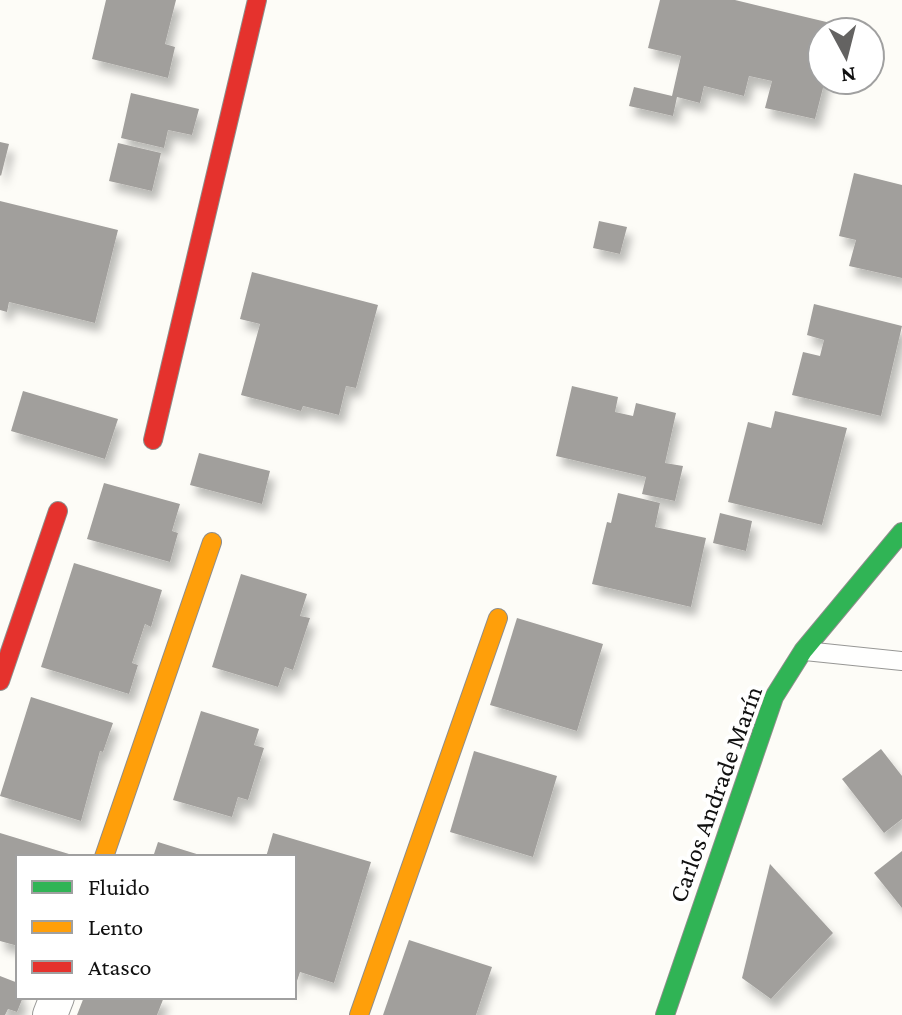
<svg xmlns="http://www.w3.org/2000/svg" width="902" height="1015" viewBox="0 0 902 1015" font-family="'Crimson Pro',serif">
  <defs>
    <filter id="shadow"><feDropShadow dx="5" dy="9" stdDeviation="4" flood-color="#0004"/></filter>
  </defs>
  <rect width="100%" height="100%" fill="#fdfcf7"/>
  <g fill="#a19f9c" filter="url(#shadow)">
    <path d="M106 0H176L165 44 175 47 168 78 92 59Z"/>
    <path d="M660 0H735L839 25 837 32H822L825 80 815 119 765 108 772 81 749 76 744 96 704 86 700 103 677 97 673 116 629 106 634 87 672 96 681 56 648 48Z"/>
    <path d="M131 93 199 109 192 135 168 130 164 148 121 138Z"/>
    <path d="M0 142 9 144 1 176 0 175Z"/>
    <path d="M118 143 161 153 152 191 109 181Z"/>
    <path d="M854 173 902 185V278L849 266 856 240 839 236Z"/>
    <path d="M0 201 118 230 95 323 9 302 7 312 0 310Z"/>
    <path d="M599 221 627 227 620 254 593 248Z"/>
    <path d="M252 272 378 305 356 388 346 386 339 415 303 406 301 411 241 395 260 324 240 319Z"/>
    <path d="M814 304 902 326 881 416 792 395 803 352 820 356 824 340 807 335Z"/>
    <path d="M572 386 618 397 615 412 633 416 636 403 676 413 665 463 683 466 675 501 642 494 646 477 556 456Z"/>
    <path d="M23 391 118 419 105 459 11 431Z"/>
    <path d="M775 411 847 428 822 525 728 502 748 422 771 428Z"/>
    <path d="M199 453 270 471 262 504 190 485Z"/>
    <path d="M104 483 180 504 172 531 178 533 170 562 87 539Z"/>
    <path d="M618 493 660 503 655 527 706 538 691 607 592 584 607 522 611 523Z"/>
    <path d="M720 513 752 521 746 551 713 543Z"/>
    <path d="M74 563 162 590 151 627 145 624 132 663 138 665 129 694 41 667Z"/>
    <path d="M241 574 307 594 300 616 310 618 293 670 285 667 278 687 212 667Z"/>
    <path d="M517 618 603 644 577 731 490 705Z"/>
    <path d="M31 697 113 723 103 752 100 751 81 821 0 796Z"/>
    <path d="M201 711 259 729 254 745 264 748 248 800 238 797 232 817 173 800Z"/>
    <path d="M881 749 902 776V819L884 833 842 779Z"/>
    <path d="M474 751 557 776 533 857 450 832Z"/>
    <path d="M0 833 69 854 18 857V946L0 941Z"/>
    <path d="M273 833 371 862 334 983 300 972 294 990V857H266Z"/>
    <path d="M158 842 203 856V857H153Z"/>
    <path d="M902 851V908L874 873Z"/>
    <path d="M770 864 833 933 771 999 742 978Z"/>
    <path d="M409 940 492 967 476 1015H383Z"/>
    <path d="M0 976 18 983V997H23L17 1012 8 1009 5 1015H0Z"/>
    <path d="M84 997H164L157 1015H77Z"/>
  </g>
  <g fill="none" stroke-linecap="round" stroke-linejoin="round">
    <g stroke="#979795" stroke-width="20">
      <path id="lane" d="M805 651 902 661"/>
    </g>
    <g stroke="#979795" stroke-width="36">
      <path id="street" d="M50 1015 57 997"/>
    </g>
    <g stroke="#8e8d8b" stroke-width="20">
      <path id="fast" d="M665 1015 774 697 803 651 902 532"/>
    </g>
    <g stroke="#8e8d8b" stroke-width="20">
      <g id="slow">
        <path d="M104 857 212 542"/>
        <path d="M359 1015 498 618"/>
      </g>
    </g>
    <g stroke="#8e8d8b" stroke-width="20">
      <g id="jam">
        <path d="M153 440 257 0"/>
        <path d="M0 681 58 511"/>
      </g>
    </g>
    <use href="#lane" stroke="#fffffe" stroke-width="18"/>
    <use href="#street" stroke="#fffffe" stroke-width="34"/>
    <use href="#fast" stroke="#30b455" stroke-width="18"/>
    <use href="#slow" stroke="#ff9f0a" stroke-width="18"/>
    <use href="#jam" stroke="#e5322d" stroke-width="18"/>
  </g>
  <g text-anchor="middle" stroke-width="8" stroke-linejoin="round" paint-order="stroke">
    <g font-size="26" fill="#111" stroke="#fff">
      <text transform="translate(715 794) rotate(-70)" y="9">Carlos Andrade Marín</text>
    </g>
  </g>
  <rect x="16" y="855" width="280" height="144" fill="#ffffff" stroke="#a0a0a0" stroke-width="2"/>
  <rect x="32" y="881" width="40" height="12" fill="#30b455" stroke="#a0a0a0" stroke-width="2"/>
  <text x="88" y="895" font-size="24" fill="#111111">Fluido</text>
  <rect x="32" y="921" width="40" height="12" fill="#ff9f0a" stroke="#a0a0a0" stroke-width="2"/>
  <text x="88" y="935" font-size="24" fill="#111111">Lento</text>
  <rect x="32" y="961" width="40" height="12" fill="#e5322d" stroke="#a0a0a0" stroke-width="2"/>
  <text x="88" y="975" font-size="24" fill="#111111">Atasco</text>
  <g transform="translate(846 56) rotate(173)"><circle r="38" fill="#ffffff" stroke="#a0a0a0" stroke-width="2"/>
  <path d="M0-6L14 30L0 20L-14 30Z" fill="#646362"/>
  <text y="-12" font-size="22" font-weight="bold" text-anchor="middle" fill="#111111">N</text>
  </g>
</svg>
